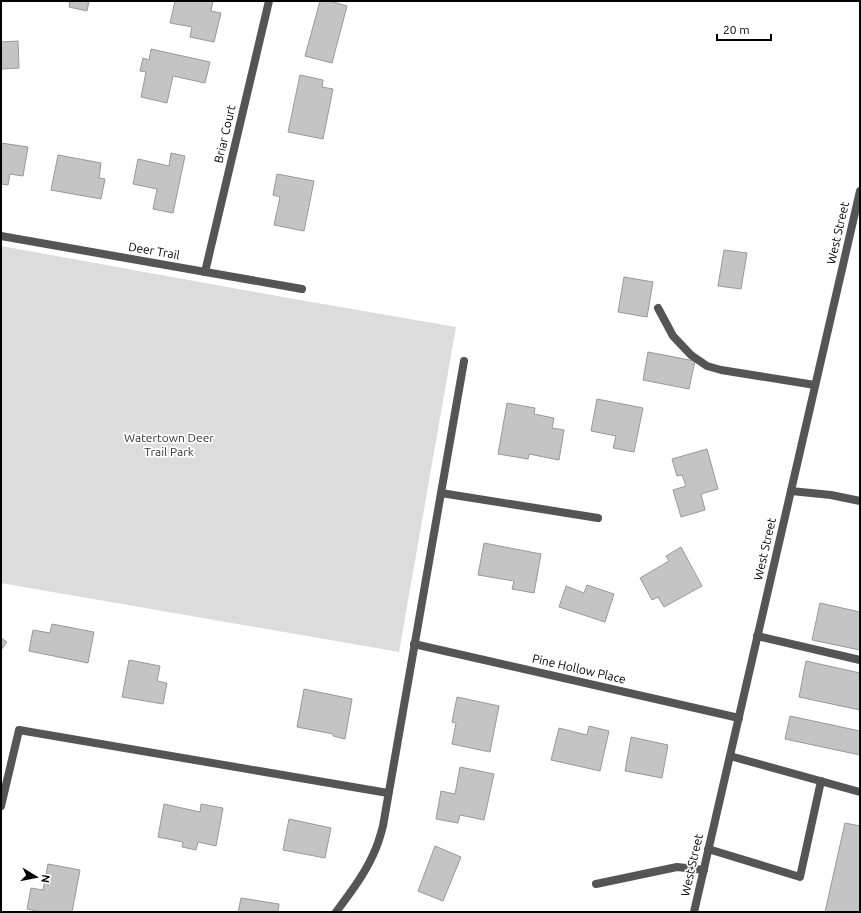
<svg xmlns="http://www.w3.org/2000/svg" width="861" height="913" viewBox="0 0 861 913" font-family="Ubuntu,sans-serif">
  <rect width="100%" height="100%" fill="#fff"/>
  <path fill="#dcdcdc" d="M1 246 294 299 456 327 399 652 1 583Z"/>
  <g fill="#c4c4c4" stroke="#999">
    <path d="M63 1H89L87 11 69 7 70 2Z"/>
    <path d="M175 1H213L211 11 221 13 214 42 190 37 192 27 170 23Z"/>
    <path d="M320 1H330L347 6 332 63 305 56Z"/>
    <path d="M18 41 19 68 1 69V42Z"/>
    <path d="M151 49 210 62 205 83 173 76 167 103 141 97 146 72 140 71 143 58 149 60Z"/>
    <path d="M300 75 323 80 322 87 333 89 323 139 288 132Z"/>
    <path d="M1 143 28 147 23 176 10 174 8 185 1 184Z"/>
    <path d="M171 153 185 156 173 213 153 209 157 189 133 184 138 159 169 166Z"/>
    <path d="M58 155 101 163 99 178 105 179 101 199 51 190Z"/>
    <path d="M277 174 314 181 304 231 274 225 280 197 273 195Z"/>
    <path d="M724 250 747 253 741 289 718 286Z"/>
    <path d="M624 277 653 282 647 317 618 312Z"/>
    <path d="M648 352 695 361 689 389 643 380Z"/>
    <path d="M597 399 643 408 634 452 613 448 616 436 591 431Z"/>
    <path d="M507 403 535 408 534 414 554 418 552 428 564 430 559 460 529 454 528 459 498 454Z"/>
    <path d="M707 449 718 489 701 494 705 510 681 517 673 490 686 486 682 475 677 476 672 459Z"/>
    <path d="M484 543 541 554 534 593 512 589 514 581 478 575Z"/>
    <path d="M681 547 702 586 664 607 658 597 652 600 640 578 669 561 666 556Z"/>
    <path d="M587 585 614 594 605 622 559 607 566 586 584 593Z"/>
    <path d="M820 603 860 612V650L812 640Z"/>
    <path d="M52 624 94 632 88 663 29 651 33 630 50 633Z"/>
    <path d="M1 638 7 642 1 650Z"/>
    <path d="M129 660 160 666 157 681 167 683 163 704 122 697Z"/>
    <path d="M806 661 860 673V710L799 697Z"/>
    <path d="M304 689 352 699 345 739 333 736V734L297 727Z"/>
    <path d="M457 697 499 706 490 752 452 744 456 723 452 722Z"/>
    <path d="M790 716 860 731V755L785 739Z"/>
    <path d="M589 726 609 731 600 771 551 760 559 728 587 735Z"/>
    <path d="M631 737 668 745 662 778 625 771Z"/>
    <path d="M460 767 494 774 484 820 460 815 458 823 436 819 441 791 455 794Z"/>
    <path d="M164 804 200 812 201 804 223 808 216 846 198 842 196 850 182 847 183 842 158 837Z"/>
    <path d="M289 819 331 828 325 858 283 850Z"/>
    <path d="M845 823 860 826V912H825Z"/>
    <path d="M435 846 461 857 443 901 418 891Z"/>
    <path d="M48 864 80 870 72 912H41L27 909 31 888 43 890Z"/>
    <path d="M241 898 279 904 278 912H238Z"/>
  </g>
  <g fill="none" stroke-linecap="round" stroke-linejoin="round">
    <g stroke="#555" stroke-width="8">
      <path d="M658 308 673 336 691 355 707 366 721 370 815 385"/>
      <path d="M791 491 831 495 860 501"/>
      <path d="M757 636 860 660"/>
      <path d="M730 756 860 792"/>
      <path d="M708 849 800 877 821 781"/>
      <path d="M596 884 677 867 704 870"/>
    </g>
    <g stroke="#555" stroke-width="8">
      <path d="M1 236 302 289"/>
      <path d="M205 272 269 1"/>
      <path d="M441 493 598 518"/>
      <path d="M414 644 739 718"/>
      <path d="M1 806 19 730 388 793"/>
      <path d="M336 912C351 892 367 871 376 848 379 841 381 833 383 826L464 361"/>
    </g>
    <path stroke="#555" stroke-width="8" d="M694 912 860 191"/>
  </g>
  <g text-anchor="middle" stroke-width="3.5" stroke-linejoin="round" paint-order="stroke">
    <g font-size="12" fill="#000" stroke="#fff">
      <text transform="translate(225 134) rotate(-77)" y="4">Briar Court</text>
      <text transform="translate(838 233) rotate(-77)" y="4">West Street</text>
      <text transform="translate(154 251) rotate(10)" y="4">Deer Trail</text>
      <text transform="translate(765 549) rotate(-77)" y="4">West Street</text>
      <text transform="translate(579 669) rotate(13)" y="4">Pine Hollow Place</text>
      <text transform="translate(692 865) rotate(-77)" y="4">West Street</text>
    </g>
    <g font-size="12" fill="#333" stroke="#fff">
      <text x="169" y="442">Watertown Deer<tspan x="169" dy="14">Trail Park</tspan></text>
    </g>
  </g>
  <rect width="861" height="913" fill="none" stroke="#000000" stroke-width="4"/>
  <g transform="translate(36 877) rotate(100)" stroke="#ffffff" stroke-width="3" paint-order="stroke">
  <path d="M0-3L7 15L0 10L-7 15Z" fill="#000000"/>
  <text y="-6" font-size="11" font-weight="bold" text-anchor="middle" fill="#000000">N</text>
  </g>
  <path d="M717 34v6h54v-6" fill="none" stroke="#000000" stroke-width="2"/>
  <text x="723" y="34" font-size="12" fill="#000000" stroke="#ffffff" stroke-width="3" paint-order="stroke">20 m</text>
</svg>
